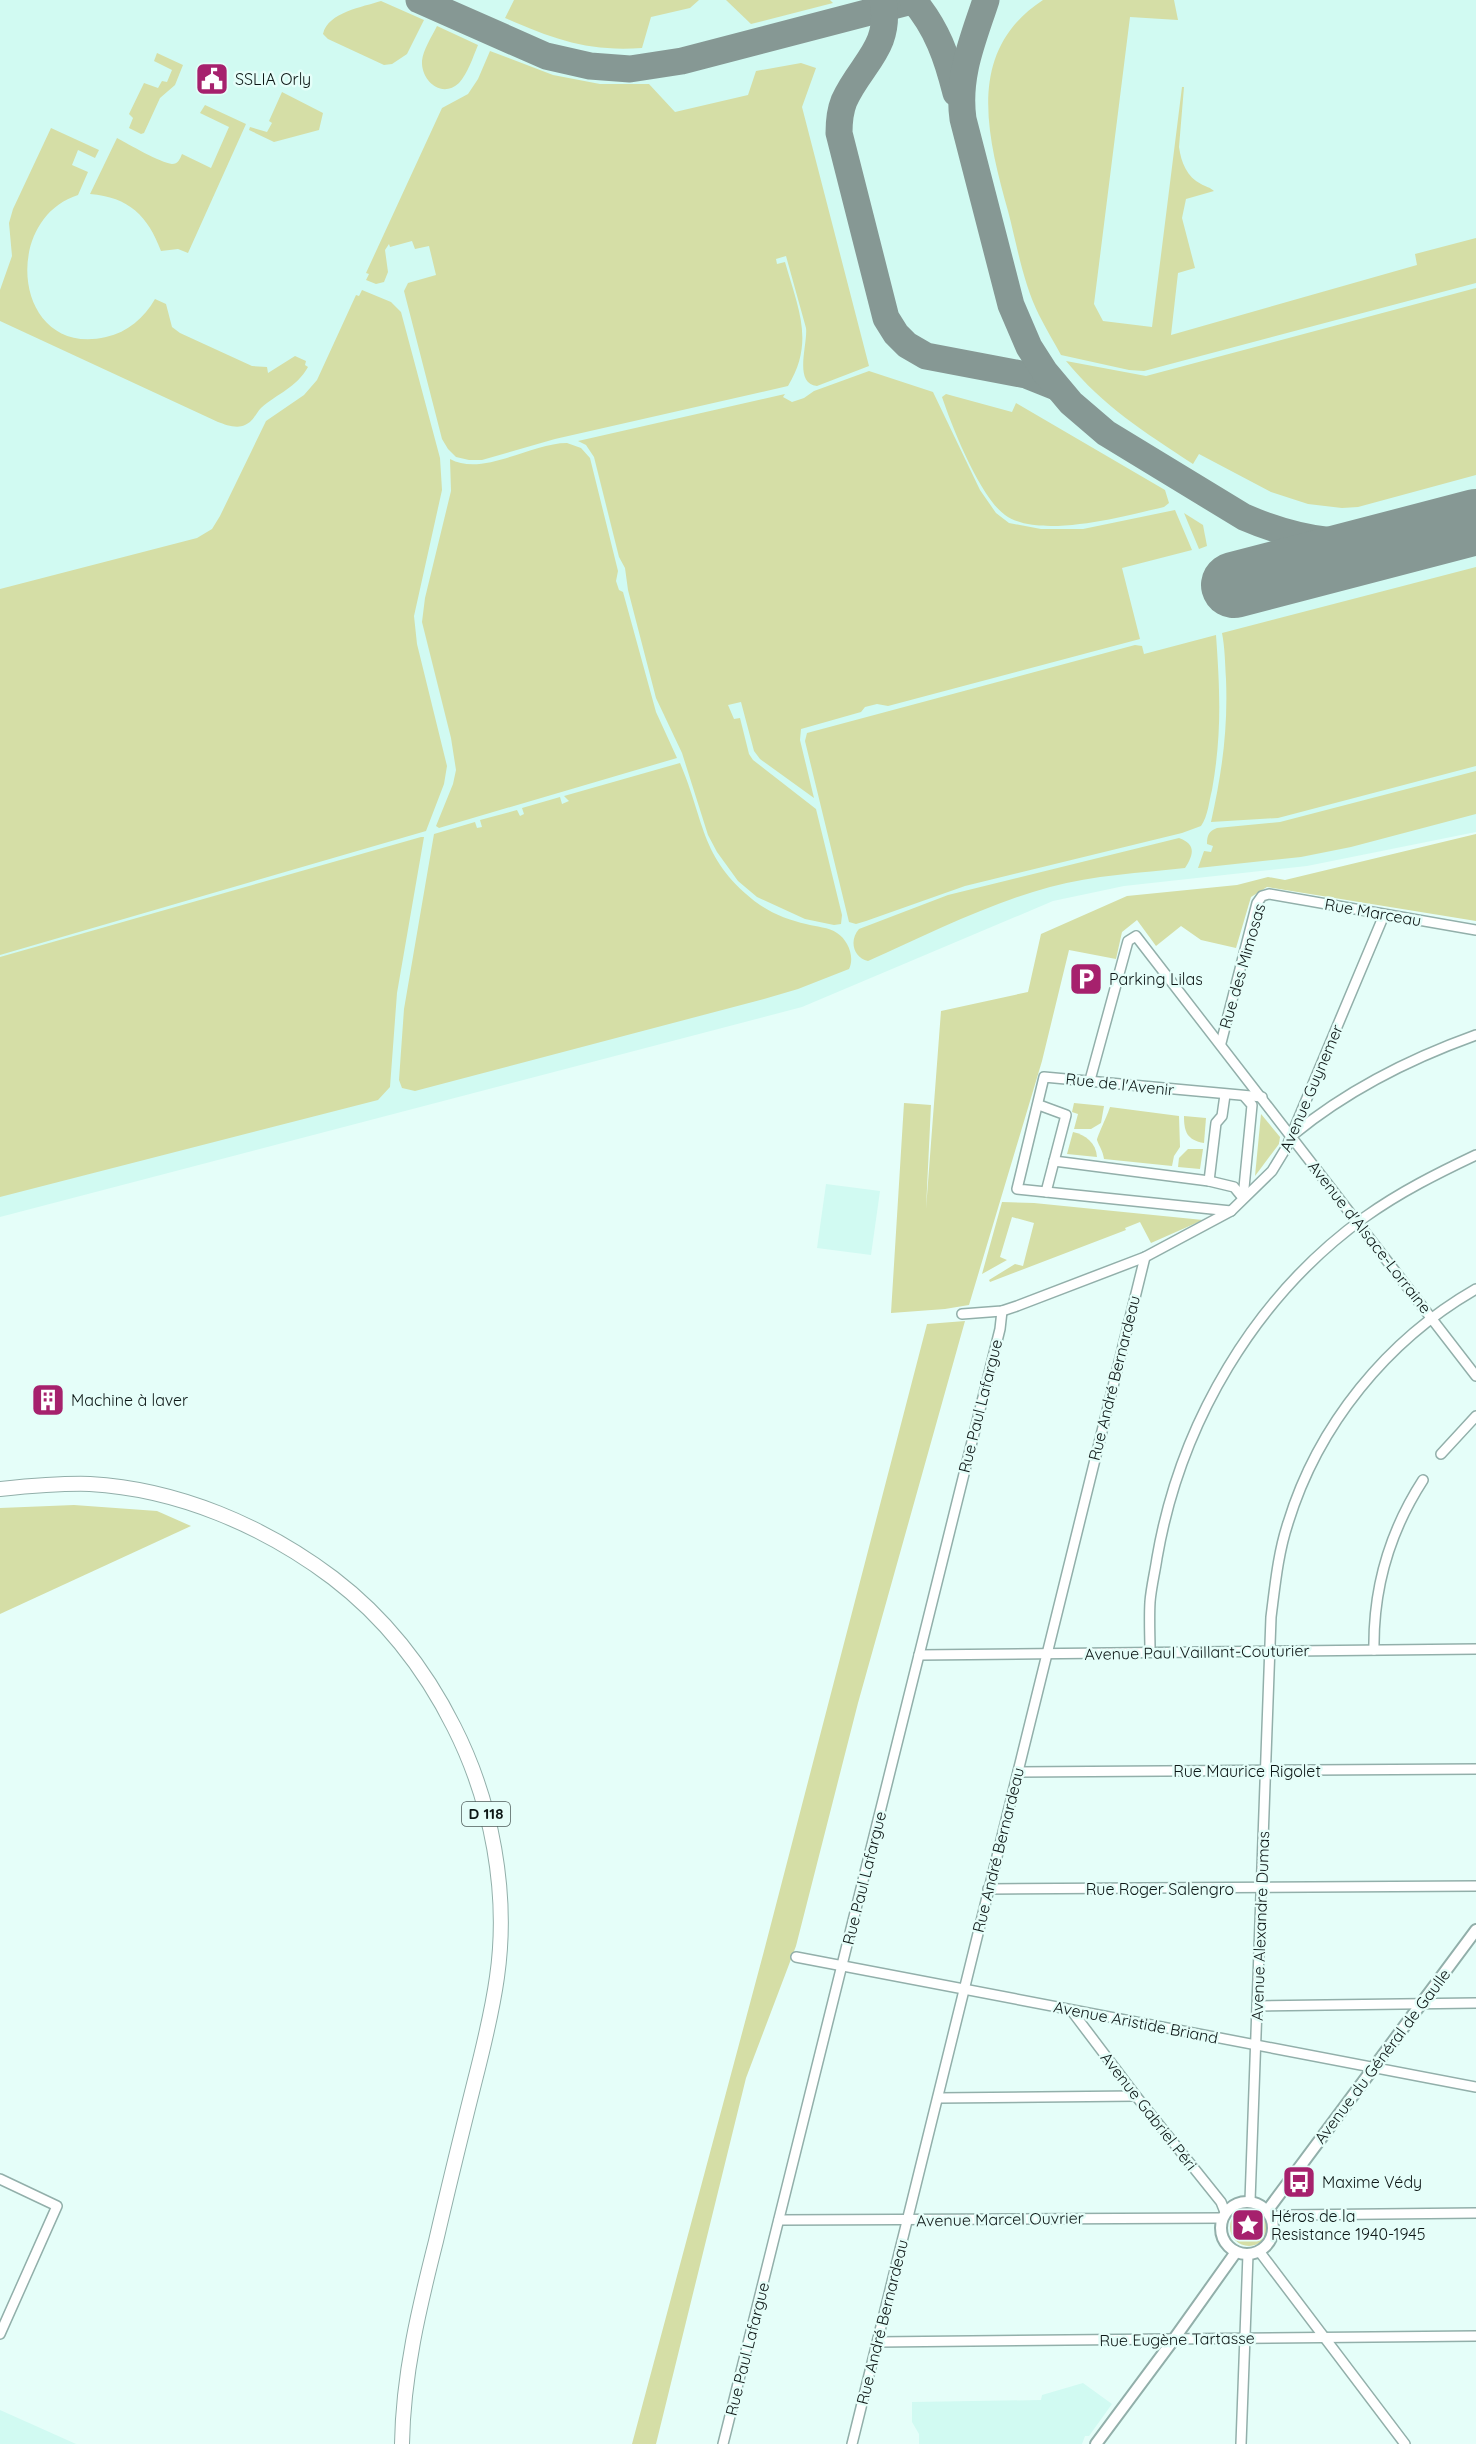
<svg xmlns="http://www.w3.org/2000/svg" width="1476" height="2444" viewBox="0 0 1476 2444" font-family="Quicksand,sans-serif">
  <rect width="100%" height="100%" fill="#e5fef9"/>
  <g fill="#d1faf2">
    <path d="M0 0H1476V832L1307 866 1124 886 1053 901 802 1007 0 1217Z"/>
    <path d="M826 1184 880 1191 871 1255 817 1248Z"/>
    <path d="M1083 2383 1112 2404 1089 2436H1085L1082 2444H919V2434L912 2422V2402L1041 2400 1042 2395Z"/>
    <path d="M0 2410 47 2431 76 2444H0Z"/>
  </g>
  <g fill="#d5dea6">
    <path d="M514 0H699L690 8 651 17 642 48C588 52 553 39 505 18Z"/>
    <path d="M726 0H830L833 3 751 24Z"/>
    <path d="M1043 0H1174L1178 20 1130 17 1094 304 1103 321 1152 327 1182 87H1184L1179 147C1181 162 1187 177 1201 184 1206 187 1210 187 1214 191L1186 199 1182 218 1195 268 1178 273 1171 335 1417 265 1415 254 1476 238V283L1144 371 1129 370 1061 355C1054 342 1046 329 1039 315 1023 283 1017 245 1008 211 987 135 965 51 1043 0Z"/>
    <path d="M381 1 424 20 407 54 392 64 384 65 328 39 323 34C328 12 363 7 381 1Z"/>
    <path d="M437 26 478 45C473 57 468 73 459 83 442 99 421 81 422 61 423 50 432 36 437 26Z"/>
    <path d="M490 51 553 75 600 84H649L675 112 748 95 756 71 801 63 816 68 802 107 869 366 817 386C793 383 808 345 806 328L786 256 776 259 777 264 785 262C798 308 815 342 788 386L555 439 482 460H469L456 457 448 449 442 439 404 291 408 283 436 275 429 246 415 249 412 241 390 247 389 244 385 250 388 272 384 282 376 284 366 280 369 274 366 273 442 108 468 94 478 79Z"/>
    <path d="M157 53 183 65 175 85 160 98 144 133 141 134 129 128 133 118 129 114 144 83 158 88 162 81 167 82 172 70 154 61Z"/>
    <path d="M282 92 323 113 319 130 274 142 249 130 250 127 267 132 272 123 269 121Z"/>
    <path d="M205 105 246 124 188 253 178 249 161 251C148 216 129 197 90 194L117 138C128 144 161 163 172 164 178 164 180 159 182 154L211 168 229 127 200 113Z"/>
    <path d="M51 128 99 150 95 158 78 150 72 165 88 172 78 195C0 220 14 358 106 337 128 332 144 318 155 299L166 304 172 327 180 333 252 366 267 367 268 373 295 356 306 361 305 365 308 367C296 388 278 393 261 408 256 413 253 422 245 425 237 429 226 425 218 422L0 321V290L12 256 9 223 13 209Z"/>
    <path d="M1476 288V475L1358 507 1342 508 1308 504 1271 492 1199 454 1193 464C1143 431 1105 408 1066 361L1146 376Z"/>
    <path d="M362 290 391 302 401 312 440 458 442 490 414 616 417 644 447 766 444 784 426 831 0 955V589L197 538 212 529 220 516 266 421 304 395 317 380 356 295 359 296Z"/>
    <path d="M869 371 933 392 980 490 996 513 1009 523 1041 529H1083L1175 510 1192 550 1122 568 1140 639 888 706 877 704 865 707 861 712 801 729 800 740 814 798 760 759 754 751 741 702 728 705 734 719 740 718 749 754 753 760 816 809 842 915 841 924 834 925 805 919 757 897 738 881 717 852 708 835 682 753 656 698 628 590 625 568 619 557 594 457 586 445 578 441 785 394 783 397 792 402 804 398 814 391Z"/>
    <path d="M946 394 1012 412 1016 403 1165 490 1169 503 1164 507C1125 516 1039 540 1005 515 980 497 952 427 942 397Z"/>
    <path d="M567 443 581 448 590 458 618 571 616 581 619 590 623 592 656 712 677 758 439 828 436 826 453 784 456 770 451 738 422 622 425 598 451 491 450 459C483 477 531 443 567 443Z"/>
    <path d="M1184 513 1203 525 1207 546 1199 549Z"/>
    <path d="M1476 567V766L1278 818 1211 822C1222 772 1228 730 1226 679 1225 664 1225 648 1222 633Z"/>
    <path d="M1216 635C1220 691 1222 734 1212 790 1209 801 1208 816 1201 826L1182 833 965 886 866 921 856 924 849 922 805 741 807 733 1135 645 1142 646 1144 654Z"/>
    <path d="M680 763C706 824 700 861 760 905 773 914 791 921 806 924 816 927 829 927 837 933 848 940 855 957 849 969L798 989 764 999 415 1091 402 1088 399 1080 404 1009 434 834 475 822 477 828 482 827 480 820 517 810 520 816 524 814 522 808 560 797 562 804 569 801 564 796Z"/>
    <path d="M1476 771V814L1351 847 1301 857 1198 868 1204 851 1211 852 1213 846 1207 844C1207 835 1209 831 1217 828L1280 822Z"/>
    <path d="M1476 834V921L1267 887 1251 897 1236 948 1201 940 1181 926 1156 946 1137 920 1122 932 1116 959 1069 950 1042 1061 969 1305 945 1309 891 1313 904 1103 931 1105 926 1209 941 1011 1028 992 1041 934 1127 896 1237 885 1268 877 1285 880Z"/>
    <path d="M421 837H424L397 993 390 1087 378 1100 0 1197V957Z"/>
    <path d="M1179 838C1196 844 1194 854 1185 868 1140 873 1094 875 1050 887 987 904 927 935 868 961 853 958 849 940 859 929L948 895Z"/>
    <path d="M1074 1103 1104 1106 1101 1123 1091 1129H1074L1078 1114 1072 1112Z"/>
    <path d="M1110 1107 1179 1116 1180 1147 1174 1156 1172 1166 1104 1159C1103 1151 1099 1146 1097 1140 1097 1137 1108 1114 1110 1107Z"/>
    <path d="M1261 1114 1280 1137 1279 1144 1255 1176Z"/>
    <path d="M1184 1116 1206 1118 1204 1143C1187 1140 1184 1132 1184 1116Z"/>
    <path d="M1073 1132C1086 1135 1096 1143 1097 1157L1067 1154Z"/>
    <path d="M1188 1149H1203L1200 1169 1178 1167 1179 1158Z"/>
    <path d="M1002 1202 1034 1203 1203 1220 1151 1243 1140 1222 1125 1228 1126 1230 990 1282 989 1280 1015 1264 1023 1266 1034 1223 1012 1217 1000 1257 1007 1260 982 1274Z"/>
    <path d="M965 1321 858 1703 796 1946 746 2078 656 2444H632L764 1951 927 1324Z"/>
    <path d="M74 1505 157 1511 191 1526 0 1614V1508Z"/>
    <circle cx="1249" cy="2227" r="19"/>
  </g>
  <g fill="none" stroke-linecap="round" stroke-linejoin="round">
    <g stroke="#869894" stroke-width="27">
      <path d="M419 0 546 56 590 66 630 69 682 61 916 0"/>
      <path d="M883 0C892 48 861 63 844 101 840 111 839 122 839 133L886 318 896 334 907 345 926 356 1026 375 1056 387"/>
      <path d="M913 0C937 28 947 57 956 93"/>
      <path d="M986 0C973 40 957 76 963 119L1011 305 1029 347 1045 372 1071 403 1106 433 1244 517C1302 542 1350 547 1413 538"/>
    </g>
    <path stroke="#869894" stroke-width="66" d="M1234 585 1476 522"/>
    <g stroke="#92afaa" stroke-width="12">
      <g id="minor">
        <path d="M1221 1043 1257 903 1262 896 1269 894 1476 930"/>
        <path d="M1090 1080 1128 941 1136 936 1476 1376"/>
        <path d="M1039 1105 1066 1115 1046 1192"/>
        <path d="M1294 1134C1349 1089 1409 1059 1476 1035"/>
        <path d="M1054 1161 1209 1181 1234 1187 1243 1198"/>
        <path d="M1209 1181 1216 1123 1222 1116 1225 1095"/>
        <path d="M1243 1198 1252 1105 1245 1097"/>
        <path d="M1231 1211 1017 1189 1044 1077 1262 1097"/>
        <path d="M962 1314 1002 1311 1017 1306 1145 1257 1231 1211 1272 1171 1286 1148 1384 915"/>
        <path d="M1441 1454 1476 1416"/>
        <path d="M1374 1650C1373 1589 1390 1531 1423 1480"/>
        <path d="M1150 1652C1150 1636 1149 1619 1150 1602 1151 1588 1155 1572 1157 1558 1180 1424 1254 1297 1365 1217 1400 1192 1438 1173 1476 1155"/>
        <path d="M919 1655 1476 1649"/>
        <path d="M1018 1772 1476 1769"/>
        <path d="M988 1889 1476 1886"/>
        <path d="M796 1957 1476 2087"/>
        <path d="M1257 2006 1476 2003"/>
        <path d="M1071 2010 1136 2096 1221 2202 1225 2212"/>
        <path d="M938 2098 1136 2096"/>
        <path d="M0 2179 57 2206 0 2334"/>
        <path d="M1250 2201 1271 1617C1275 1586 1278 1553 1288 1523 1318 1425 1387 1340 1476 1289"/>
        <path d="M1271 2217 1286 2215 1476 2213"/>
        <path d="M779 2220 1222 2218"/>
        <path d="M1259 2251 1405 2444"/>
        <path d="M878 2342 1476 2336"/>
        <path d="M723 2444 1000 1329 1002 1311"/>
        <path d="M852 2444 1145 1257"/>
        <path d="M1241 2444 1248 2254"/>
      </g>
    </g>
    <g stroke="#92afaa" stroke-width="14">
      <g id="tertiary">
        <circle cx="1247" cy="2228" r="26"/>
        <path d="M1267 2211 1476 1930"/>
        <path d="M1096 2444 1174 2339 1236 2252"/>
      </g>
    </g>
    <g stroke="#92afaa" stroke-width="16">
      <path id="primary" d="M0 1489C30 1486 60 1483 90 1484 178 1489 264 1526 333 1578 384 1617 425 1669 454 1727 492 1802 509 1893 497 1977 492 2013 483 2049 474 2084 461 2136 448 2189 436 2241 419 2308 403 2375 402 2444"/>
    </g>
    <use href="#minor" stroke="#fff" stroke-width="9"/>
    <use href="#tertiary" stroke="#fff" stroke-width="10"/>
    <use href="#primary" stroke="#fff" stroke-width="14"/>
  </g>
  <defs>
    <g id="civic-square" transform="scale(1.725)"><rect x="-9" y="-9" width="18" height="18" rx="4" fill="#a6216d" stroke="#e5fef9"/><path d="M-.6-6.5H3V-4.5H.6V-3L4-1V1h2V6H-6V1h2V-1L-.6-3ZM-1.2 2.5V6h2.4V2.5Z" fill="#fff"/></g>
    <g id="parking-square" transform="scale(1.725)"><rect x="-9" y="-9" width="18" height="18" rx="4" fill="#a6216d" stroke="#e5fef9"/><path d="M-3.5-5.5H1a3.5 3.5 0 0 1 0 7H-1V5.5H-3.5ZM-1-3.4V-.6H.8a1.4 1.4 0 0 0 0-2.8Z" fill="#fff"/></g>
    <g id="building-square" transform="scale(1.725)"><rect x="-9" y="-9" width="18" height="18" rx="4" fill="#a6216d" stroke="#e5fef9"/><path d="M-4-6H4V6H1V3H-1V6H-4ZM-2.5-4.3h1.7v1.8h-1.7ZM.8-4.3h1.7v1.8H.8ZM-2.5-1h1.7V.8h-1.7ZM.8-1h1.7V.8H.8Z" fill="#fff"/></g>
    <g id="bus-square" transform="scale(1.725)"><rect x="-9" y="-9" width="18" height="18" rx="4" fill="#a6216d" stroke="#e5fef9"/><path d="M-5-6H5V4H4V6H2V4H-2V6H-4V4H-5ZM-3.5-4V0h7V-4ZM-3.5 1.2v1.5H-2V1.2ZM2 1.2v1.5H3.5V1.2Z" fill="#fff"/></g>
    <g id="sight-square" transform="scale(1.725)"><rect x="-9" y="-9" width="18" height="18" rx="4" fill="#a6216d" stroke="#e5fef9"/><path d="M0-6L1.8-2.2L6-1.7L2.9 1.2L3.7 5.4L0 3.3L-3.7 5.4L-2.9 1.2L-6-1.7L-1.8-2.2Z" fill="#fff"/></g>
  </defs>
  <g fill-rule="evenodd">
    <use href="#civic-square" x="212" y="79"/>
    <use href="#parking-square" x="1086" y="979"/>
    <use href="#building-square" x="48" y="1400"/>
    <use href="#bus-square" x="1299" y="2182"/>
    <use href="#sight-square" x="1248" y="2225"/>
  </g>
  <g text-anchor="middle" stroke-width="5" stroke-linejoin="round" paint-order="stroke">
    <rect fill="#e5fef9" stroke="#4e5c5a" stroke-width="1.5" x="462" y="1802" width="48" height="24" rx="4.5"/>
    <g font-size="15" font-weight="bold" fill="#0d1716">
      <text x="486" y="1819">D 118</text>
    </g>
    <g font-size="16" fill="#0d1716" stroke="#e5fef9" text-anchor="start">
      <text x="235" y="85">SSLIA Orly</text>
      <text x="1109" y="985">Parking Lilas</text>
      <text x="71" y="1406">Machine à laver</text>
      <text x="1322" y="2188">Maxime Védy</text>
      <text x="1271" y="2222">Héros de la<tspan x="1271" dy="18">Resistance 1940-1945</tspan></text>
    </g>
    <g font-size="16" fill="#0d1716" stroke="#e5fef9">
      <text transform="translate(1373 912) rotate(10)" y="6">Rue Marceau</text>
      <text transform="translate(1242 966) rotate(-74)" y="6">Rue des Mimosas</text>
      <text transform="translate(1120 1084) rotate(6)" y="6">Rue de l'Avenir</text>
      <text transform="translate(1311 1088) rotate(-67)" y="6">Avenue Guynemer</text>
      <text transform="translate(1370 1237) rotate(52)" y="6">Avenue d'Alsace-Lorraine</text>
      <text transform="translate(1114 1378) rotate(-76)" y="6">Rue André Bernardeau</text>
      <text transform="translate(980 1406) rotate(-76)" y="6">Rue Paul Lafargue</text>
      <text transform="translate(1197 1652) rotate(-1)" y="6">Avenue Paul Vaillant-Couturier</text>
      <text x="1247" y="1777">Rue Maurice Rigolet</text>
      <text transform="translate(998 1850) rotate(-76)" y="6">Rue André Bernardeau</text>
      <text transform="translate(864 1878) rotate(-76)" y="6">Rue Paul Lafargue</text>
      <text x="1160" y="1895">Rue Roger Salengro</text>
      <text transform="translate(1260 1926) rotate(-88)" y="6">Avenue Alexandre Dumas</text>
      <text transform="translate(1136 2022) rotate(11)" y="6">Avenue Aristide Briand</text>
      <text transform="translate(1382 2056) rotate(-53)" y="6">Avenue du Général de Gaulle</text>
      <text transform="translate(1149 2111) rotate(52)" y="6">Avenue Gabriel Péri</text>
      <text transform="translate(1000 2219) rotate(-1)" y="6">Avenue Marcel Ouvrier</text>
      <text transform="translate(882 2322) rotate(-76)" y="6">Rue André Bernardeau</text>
      <text transform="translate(1177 2339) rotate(-1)" y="6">Rue Eugène Tartasse</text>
      <text transform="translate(747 2349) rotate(-76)" y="6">Rue Paul Lafargue</text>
    </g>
  </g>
</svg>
